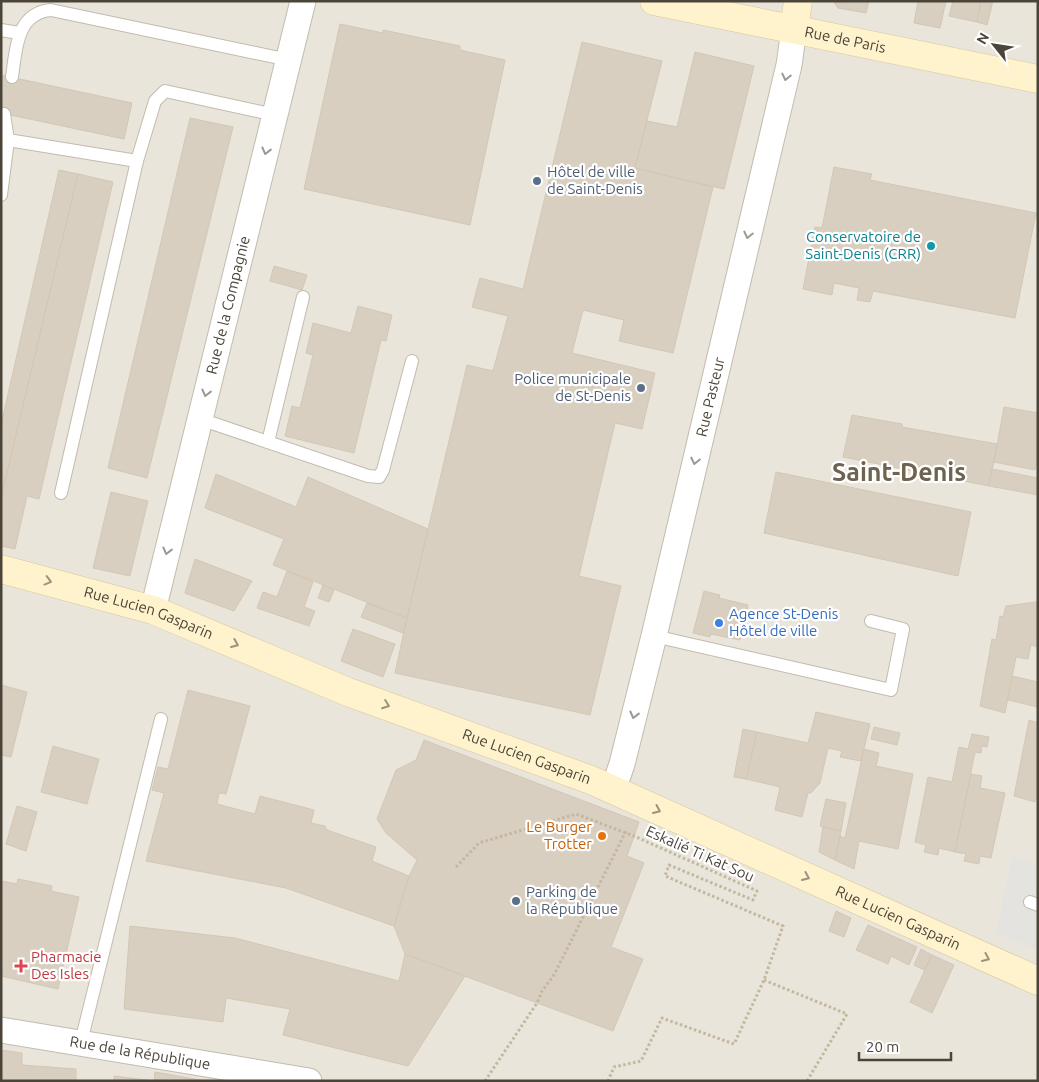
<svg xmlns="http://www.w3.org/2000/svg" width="1039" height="1082" viewBox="0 0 1039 1082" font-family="Ubuntu,sans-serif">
  <rect width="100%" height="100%" fill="#f6f3ec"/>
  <rect fill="#eae5da" x="1" y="1" width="1037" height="1080"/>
  <path fill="#e5e3e0" d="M1012 856 1038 864V950L996 933Z"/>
  <g fill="#d8cfc1" stroke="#d3c7b4">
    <path d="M833 1H869L866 13 838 8Z"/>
    <path d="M918 1H946L940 28 914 23Z"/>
    <path d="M953 1H981L977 22 949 16Z"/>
    <path d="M981 1H993L987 25 977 22Z"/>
    <path d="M340 24 383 33V30L460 46V50L505 60 470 225 304 189Z"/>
    <path d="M582 42 662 61 635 168 713 187 673 353 619 341 624 320 583 310 572 353 655 373 642 429 615 423 579 576 621 586 590 715 395 673 407 618 467 365 493 371 508 316 472 307 480 278 523 289Z"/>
    <path d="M695 52 754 66 724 189 635 168 647 121 677 127Z"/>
    <path d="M1 75 132 103 124 139 1 113Z"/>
    <path d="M190 118 233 127 147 478 108 468Z"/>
    <path d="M834 167 872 174 870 180 1036 213 1015 318 873 291 870 302 857 300 859 288 834 283 832 295 803 289 815 227 822 228Z"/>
    <path d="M59 170 78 174 3 490 1 489V425Z"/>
    <path d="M78 174 113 182 39 499 27 496 15 549 1 546V489L3 490Z"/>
    <path d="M274 266 307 275 302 290 270 281Z"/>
    <path d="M358 306 392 315 386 341 381 340 354 453 285 436 292 406 300 408 313 355 306 353 313 323 351 333Z"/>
    <path d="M1004 407 1038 413V455L1035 470 994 462Z"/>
    <path d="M852 415 902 424V427L997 444 989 486 843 457Z"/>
    <path d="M992 469 1038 478V495L989 486Z"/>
    <path d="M776 472 971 512 958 576 764 533Z"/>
    <path d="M216 474 296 507 308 477 428 529 407 618 273 565 284 539 205 508Z"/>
    <path d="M111 492 148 501 130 576 93 568Z"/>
    <path d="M195 559 252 581 234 611 185 593Z"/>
    <path d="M287 571 313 582 304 607 315 611 309 626 257 608 263 592 277 597Z"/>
    <path d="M323 585 334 590 329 602 318 598Z"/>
    <path d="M704 591 720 595 719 598 748 605 740 640 711 634 710 637 693 633Z"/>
    <path d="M1036 602H1038V647L1031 645 1028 659 1016 657 1005 713 980 706 992 639 996 640 1000 616 1003 617 1006 606Z"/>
    <path d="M367 603 407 618 403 633 361 617Z"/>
    <path d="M353 629 395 644 383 677 341 661Z"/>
    <path d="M1012 676 1038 682V707L1008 700Z"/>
    <path d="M1 685 27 692 11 757 1 755Z"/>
    <path d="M188 690 250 706 226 794 219 793 217 804 255 814 260 796 314 810 311 823 325 826 327 830 376 847 372 861 409 876 394 926 286 888 146 861 164 793 152 790 158 767 168 769Z"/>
    <path d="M816 712 870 724 861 761 840 757 842 751 828 748 820 783 811 793H808L802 817 775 810 780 787 746 779 757 732 808 743Z"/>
    <path d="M1029 720 1038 723V789L1035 802 1014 796Z"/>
    <path d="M874 727 900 733 897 745 871 739Z"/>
    <path d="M743 729 757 732 746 779 734 777Z"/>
    <path d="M972 734 989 737 987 747 982 746 981 753 975 752 955 852 939 848 938 855 924 852 926 845 915 842 928 777 952 782 959 747 968 749Z"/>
    <path d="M424 740 639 822 627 856 644 863 611 947 643 959 613 1031 405 954 394 926 409 876 417 860 386 833 377 819 396 770 416 760Z"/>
    <path d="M53 746 99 759 87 804 41 792Z"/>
    <path d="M864 749 879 753 876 766 913 774 898 849 859 841 854 869 835 860 840 836 845 838Z"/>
    <path d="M971 774 982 776 980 788 1005 793 991 858 980 856 979 864 964 861 966 854 955 852Z"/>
    <path d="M826 799 846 803 841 831 820 826Z"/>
    <path d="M17 806 37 812 26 851 6 844Z"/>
    <path d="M823 827 841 831 835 860 819 852Z"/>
    <path d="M18 879 52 886 51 891 79 897 58 989 1 976V881L17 884Z"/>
    <path d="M836 911 851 918 844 937 829 931Z"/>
    <path d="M868 925 917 947 909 965 891 956 888 964 856 950Z"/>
    <path d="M130 926 235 938 399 981 405 954 465 976 408 1066 283 1035 290 1009 226 998 223 1022 124 1009Z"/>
    <path d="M921 949 932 955 924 970 914 965Z"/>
    <path d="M932 955 954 965 932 1013 910 1002Z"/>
    <path d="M1 1050 22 1053V1065L76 1069V1081H1Z"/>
    <path d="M155 1072 206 1081H114V1076L154 1081Z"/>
  </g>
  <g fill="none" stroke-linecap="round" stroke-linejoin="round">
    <g stroke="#c2bbae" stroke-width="14">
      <g id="lane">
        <path d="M1 30 19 33"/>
        <path d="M12 77C16 50 16 13 51 10L289 60"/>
        <path d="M8 140 137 161 61 493"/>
        <path d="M137 161 155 101 165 91 275 115"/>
        <path d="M1 195 8 140 4 114"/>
        <path d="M200 419 368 476 379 477 383 470 412 361"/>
        <path d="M268 442 303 297"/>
        <path d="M654 636 891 690 903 629 871 621"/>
        <path d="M1030 902 1038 905"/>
        <path d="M81 1042 161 719"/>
      </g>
    </g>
    <g stroke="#c2bbae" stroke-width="27">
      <g id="street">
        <path id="s1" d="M153 610 303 1"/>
        <path id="s2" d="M613 790 622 764 654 636 789 65 794 29"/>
        <path id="s3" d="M1 1030 309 1081"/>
      </g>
    </g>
    <g stroke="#d6c79b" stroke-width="29">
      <g id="secondary">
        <path id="s4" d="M654 1 1038 79"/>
        <path d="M794 29 798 1"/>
        <path id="s5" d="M1 569 153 610 348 692 591 780 1038 981"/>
      </g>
    </g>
    <g stroke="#c4b79f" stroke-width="3" stroke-dasharray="2.5 2.5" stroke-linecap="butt">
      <path d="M456 867 479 843 576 814 634 836 757 891 753 900 669 865 665 876 783 926 764 980 734 1044 662 1018 641 1061 614 1067 608 1081"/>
      <path d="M764 980 847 1014 807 1081"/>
      <path d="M485 1081 537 1003 542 991 554 975 626 831"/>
    </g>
    <use href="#lane" stroke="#fff" stroke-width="12"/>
    <use href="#street" stroke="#fff" stroke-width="25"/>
    <use href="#secondary" stroke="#fff3cd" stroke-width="28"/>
  </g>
  <defs><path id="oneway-chevron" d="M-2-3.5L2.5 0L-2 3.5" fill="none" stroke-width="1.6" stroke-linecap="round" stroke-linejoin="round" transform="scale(1.25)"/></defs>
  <g stroke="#9c9892">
    <use href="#oneway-chevron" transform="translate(786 77) rotate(103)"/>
    <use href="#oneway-chevron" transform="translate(266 151) rotate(104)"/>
    <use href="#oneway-chevron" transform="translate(748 235) rotate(103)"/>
    <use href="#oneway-chevron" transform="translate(206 393) rotate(104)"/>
    <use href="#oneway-chevron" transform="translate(695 461) rotate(103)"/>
    <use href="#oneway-chevron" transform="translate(167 551) rotate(104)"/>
    <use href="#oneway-chevron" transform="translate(634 715) rotate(104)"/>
  </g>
  <g stroke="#9c937c">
    <use href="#oneway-chevron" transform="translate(48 581) rotate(15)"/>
    <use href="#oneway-chevron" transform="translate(235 644) rotate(23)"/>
    <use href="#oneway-chevron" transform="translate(386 705) rotate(20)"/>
    <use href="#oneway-chevron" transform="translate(657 810) rotate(24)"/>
    <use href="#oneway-chevron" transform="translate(806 877) rotate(24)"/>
    <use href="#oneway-chevron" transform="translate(986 958) rotate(24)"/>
  </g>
  <g fill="#5c6f8a" stroke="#fff" stroke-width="2">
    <circle cx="537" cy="181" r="5"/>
    <circle cx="641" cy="388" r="5"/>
    <circle cx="516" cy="901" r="5"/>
  </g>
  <circle fill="#0f9aa8" stroke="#fff" stroke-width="2" cx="931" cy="246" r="5"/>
  <circle fill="#3f7fe0" stroke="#fff" stroke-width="2" cx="719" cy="623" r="5"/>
  <circle fill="#e8710a" stroke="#fff" stroke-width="2" cx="602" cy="836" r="5"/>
  <path fill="#e0444e" stroke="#fff" stroke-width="2" d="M18.5 958.5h5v5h5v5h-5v5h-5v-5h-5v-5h5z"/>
  <g text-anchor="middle" stroke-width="4.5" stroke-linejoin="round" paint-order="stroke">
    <g font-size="15" fill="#4b4439" stroke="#fff">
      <text dy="5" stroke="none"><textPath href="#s4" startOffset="195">Rue de Paris</textPath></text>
      <text dy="5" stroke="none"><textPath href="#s1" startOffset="314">Rue de la Compagnie</textPath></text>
      <text dy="5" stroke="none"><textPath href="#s2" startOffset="405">Rue Pasteur</textPath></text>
      <text dy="5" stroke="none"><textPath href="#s5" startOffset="154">Rue Lucien Gasparin</textPath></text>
      <text dy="5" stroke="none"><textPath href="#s5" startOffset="559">Rue Lucien Gasparin</textPath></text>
      <text transform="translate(700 854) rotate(24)" y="5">Eskalié Ti Kat Sou</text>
      <text dy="5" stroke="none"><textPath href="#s5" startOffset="964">Rue Lucien Gasparin</textPath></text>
      <text dy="5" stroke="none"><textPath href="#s3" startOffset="141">Rue de la République</textPath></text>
    </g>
    <g font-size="15" fill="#4e5e75" stroke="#fff" text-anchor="start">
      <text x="547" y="177">Hôtel de ville<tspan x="547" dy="17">de Saint-Denis</tspan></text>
      <text x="631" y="384" text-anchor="end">Police municipale<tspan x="631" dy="17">de St-Denis</tspan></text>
      <text x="526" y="897">Parking de<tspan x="526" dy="17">la République</tspan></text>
    </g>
    <g font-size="15" fill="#0d838f" stroke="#fff" text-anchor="end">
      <text x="921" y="242">Conservatoire de<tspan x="921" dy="17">Saint-Denis (CRR)</tspan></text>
    </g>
    <g font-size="15" fill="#366cbe" stroke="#fff" text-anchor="start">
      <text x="729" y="619">Agence St-Denis<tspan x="729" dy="17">Hôtel de ville</tspan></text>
    </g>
    <g font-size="15" fill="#c56008" stroke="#fff" text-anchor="end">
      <text x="592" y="832">Le Burger<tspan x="592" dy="17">Trotter</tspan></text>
    </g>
    <g font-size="15" fill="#be3a42" stroke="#fff" text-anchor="start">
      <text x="31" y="962">Pharmacie<tspan x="31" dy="17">Des Isles</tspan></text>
    </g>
    <g font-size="25" font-weight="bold" fill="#6e6250" stroke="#fff">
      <text x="899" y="481">Saint-Denis</text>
    </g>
  </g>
  <rect width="1039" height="1082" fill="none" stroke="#4b4439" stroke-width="5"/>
  <g transform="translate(994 45) rotate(300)" stroke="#ffffff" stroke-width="4" paint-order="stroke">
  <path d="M0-4L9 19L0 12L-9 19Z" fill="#4b4439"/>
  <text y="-8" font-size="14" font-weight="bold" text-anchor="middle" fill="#4b4439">N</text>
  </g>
  <path d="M859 1052v8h92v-8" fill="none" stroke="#4b4439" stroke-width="2.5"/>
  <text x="866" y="1052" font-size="15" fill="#4b4439" stroke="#ffffff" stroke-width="4" paint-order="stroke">20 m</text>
</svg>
